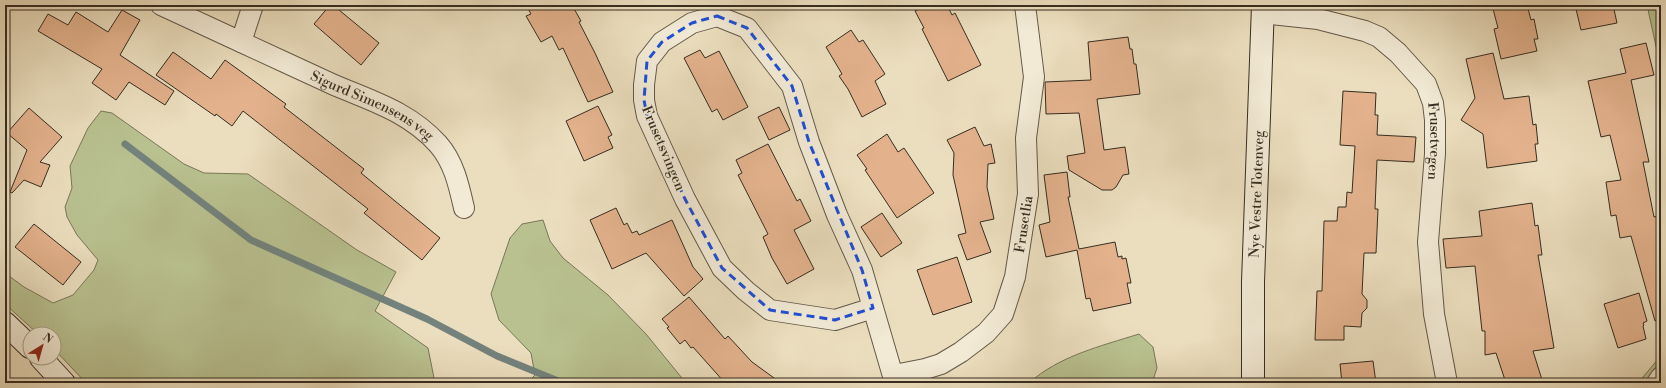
<svg xmlns="http://www.w3.org/2000/svg" width="1666" height="388" viewBox="0 0 1666 388" font-family="'Libre Bodoni',serif">
  <rect width="100%" height="100%" fill="#ebdebe"/>
  <filter id="stains"><feTurbulence type="fractalNoise" baseFrequency=".005" numOctaves="4"/><feColorMatrix values="0 0 0 0 .2 0 0 0 0 .09 0 0 0 0 .02 0 0 0 .5 -.17"/></filter>
  <radialGradient id="worn" r=".72"><stop offset=".6" stop-color="#630" stop-opacity="0"/><stop offset="1" stop-color="#630" stop-opacity=".3"/></radialGradient>
  <g fill="#b9c190" stroke="#787758">
    <path d="M1647 5H1661V69Z"/>
    <path d="M101 111 112 113 184 164 204 173 248 174 357 250 396 272 375 311 428 348 435 383H86L54 349V334H38L5 304V273L24 287 53 303 73 295 94 270 98 260 77 235 67 217 65 207 72 188 70 166 88 128Z"/>
    <path d="M543 220 550 241 563 258 608 295 646 334 686 383H527L535 375 531 353 499 320 491 294 510 238 522 224Z"/>
    <path d="M1139 334 1153 347 1157 368 1152 383H1029C1059 356 1101 346 1139 334Z"/>
    <path d="M1661 355V383H1638L1659 358Z"/>
  </g>
  <g fill="none" stroke-linecap="round" stroke-linejoin="round">
    <path stroke="#73827d" stroke-width="7" d="M125 144 251 240 427 319 497 356 563 383"/>
  </g>
  <g fill="#e3b28d" stroke="#362d21">
    <path d="M330 5H333L379 43 361 65 314 24Z"/>
    <path d="M526 5H572L581 21 579 22 595 53 613 92 588 102 563 48 559 50 552 36 541 42 526 16 531 14Z"/>
    <path d="M928 5H947L952 15 955 13 981 65 948 81 922 29 924 28 915 11Z"/>
    <path d="M1492 5H1527L1531 20 1534 19 1538 39H1534L1537 51 1501 59 1494 29 1498 28Z"/>
    <path d="M1575 5H1613L1617 23 1581 30Z"/>
    <path d="M122 10 140 20 120 55 174 91 165 105 129 82 116 100 92 83 102 69 38 31 48 14 68 25 76 12 108 32Z"/>
    <path d="M851 30 859 42 863 40 885 74 875 81 886 104 862 117 848 89 839 76 842 74 826 47Z"/>
    <path d="M1128 37 1130 49H1132L1134 64H1136L1140 94 1097 99 1104 150 1125 147 1129 174 1123 175 1116 187 1112 190H1102L1069 170 1067 156 1085 153 1079 113 1046 114 1045 82 1091 80 1088 42Z"/>
    <path d="M1646 43 1654 75 1631 80 1649 162H1643L1654 217 1661 215V320L1655 321 1631 236 1620 238 1616 215 1611 216 1606 182 1621 180 1610 135 1601 137 1588 81 1626 73 1620 49Z"/>
    <path d="M700 50 705 58 719 51 748 107 723 120 717 109 712 112 684 58Z"/>
    <path d="M173 52 211 79 225 60 286 104 284 107 364 169 361 173 440 238 422 260 364 213 368 209 243 111 232 126 216 114 215 116 156 75Z"/>
    <path d="M1493 53 1504 99 1529 96 1533 125 1536 124 1538 144H1535L1537 161 1487 168 1483 134 1461 120 1475 98 1466 59Z"/>
    <path d="M1343 91 1376 93 1375 115H1378L1377 135 1416 137 1414 162 1377 160 1375 209H1378L1376 253H1364L1362 294 1367 300V308L1362 313 1361 327 1344 326V340H1315L1317 291H1322L1324 221H1337L1338 207H1346L1347 192 1352 193 1355 146 1340 145Z"/>
    <path d="M598 106 612 135 608 137 613 148 584 161 566 121Z"/>
    <path d="M779 107 790 130 769 140 758 117Z"/>
    <path d="M29 108 62 137 40 162 50 165 41 187 24 180 12 193 10 192 27 150 7 133Z"/>
    <path d="M975 127 984 146 991 144 995 163 988 164 987 187 994 219 980 222 991 252 967 260 958 235 966 233 953 175 954 153 947 140Z"/>
    <path d="M887 134 898 152 904 148 934 193 897 218 865 170 867 169 857 155Z"/>
    <path d="M768 144 797 201 800 199 811 221 794 230 814 269 787 284 772 258 763 237 768 234 738 175 742 173 736 160Z"/>
    <path d="M1067 172 1070 197H1068L1079 249 1115 242 1118 257 1122 256V259L1126 258 1131 283H1127L1131 303 1093 311 1090 298 1086 299 1077 250 1046 257 1039 225 1050 222 1044 175Z"/>
    <path d="M1532 203 1535 226 1538 225 1542 255H1538L1554 348 1533 351 1543 383H1506L1496 353 1485 355V331H1482L1475 266 1446 268 1443 239 1482 236 1479 211Z"/>
    <path d="M616 208 624 225 627 223 632 233 637 231 639 235 672 220 693 267 703 279 684 296 646 253 612 269 590 220Z"/>
    <path d="M882 213 902 243 881 257 861 227Z"/>
    <path d="M34 224 81 262 63 285 15 247Z"/>
    <path d="M957 257 972 302 933 315 917 270Z"/>
    <path d="M1639 293 1647 321 1643 323 1644 325 1643 326 1646 339 1618 348 1604 304Z"/>
    <path d="M689 297 725 339 728 336 752 362 781 383H725L693 347 691 348 685 340 680 344 667 328 669 327 662 319Z"/>
    <path d="M1373 361 1376 383H1342L1340 364Z"/>
  </g>
  <g fill="none" stroke-linecap="round" stroke-linejoin="round">
    <g stroke="#635948" stroke-width="22">
      <g id="street">
        <path d="M161 5 241 42 253 5"/>
        <path id="s1" d="M1262 13 1318 19 1365 31 1379 37 1398 53 1426 84 1433 103 1435 120V154L1428 242 1434 314 1447 383"/>
        <path id="s2" d="M241 42C271 56 302 70 332 84 371 101 408 111 438 144 454 162 459 186 464 208"/>
        <path d="M873 308 835 320 770 310 746 291 722 268 685 199 647 116 644 100V85L647 61 662 42 692 23 717 16 747 28 792 86 809 142 837 215 862 270 895 383"/>
        <path id="s3" d="M894 375 925 369 941 364 961 352 986 333 1003 314 1015 277 1028 194 1026 138 1034 77 1025 5"/>
        <path d="M1657 383 1661 377"/>
      </g>
    </g>
    <g stroke="#362d21" stroke-width="24">
      <g id="secondary">
        <path d="M5 323 30 347"/>
        <path d="M41 358 64 383"/>
        <path id="s4" d="M1253 383V282L1263 5"/>
      </g>
    </g>
    <use href="#street" stroke="#f2ead5" stroke-width="20"/>
    <use href="#secondary" stroke="#f2ead5" stroke-width="22"/>
  </g>
  <path fill="none" stroke="#1d4ed8" stroke-width="3" stroke-dasharray="8 5" stroke-linejoin="round" d="M717 16 747 28 792 86 809 142 862 270 873 308 835 320 770 310 722 268 685 199 647 116 644 100 647 61 662 42 692 23Z"/>
  <g text-anchor="middle" stroke-width="3.5" stroke-linejoin="round" paint-order="stroke">
    <g font-size="14" fill="#362d21" stroke="#f2ead5">
      <text dy="5" stroke="none"><textPath href="#s2" startOffset="146">Sigurd Simensens veg</textPath></text>
      <text dy="5" stroke="none"><textPath href="#s1" startOffset="245">Frusetvegen</textPath></text>
      <text transform="translate(664 148) rotate(67)" y="5">Frusetsvingen</text>
      <text dy="5" stroke="none"><textPath href="#s4" startOffset="189">Nye Vestre Totenveg</textPath></text>
      <text dy="5" stroke="none"><textPath href="#s3" startOffset="221">Frusetlia</textPath></text>
    </g>
  </g>
  <rect width="1666" height="388" fill="none" stroke="#ebdebe" stroke-width="20"/>
  <rect x="6" y="6" width="1654" height="376" fill="none" stroke="#362d21" stroke-width="2"/>
  <rect x="10" y="10" width="1646" height="368" fill="none" stroke="#362d21"/>
  <g transform="translate(42 346) rotate(37)"><circle r="19" fill="#f2ead5" stroke="#a79e8d"/>
  <path d="M0-3L7 15L0 10L-7 15Z" fill="#8f2418"/>
  <text y="-6" font-size="11" font-weight="bold" text-anchor="middle" fill="#362d21">N</text>
  </g>
  <rect width="100%" height="100%" filter="url(#stains)"/>
  <rect width="100%" height="100%" fill="url(#worn)"/>
</svg>
